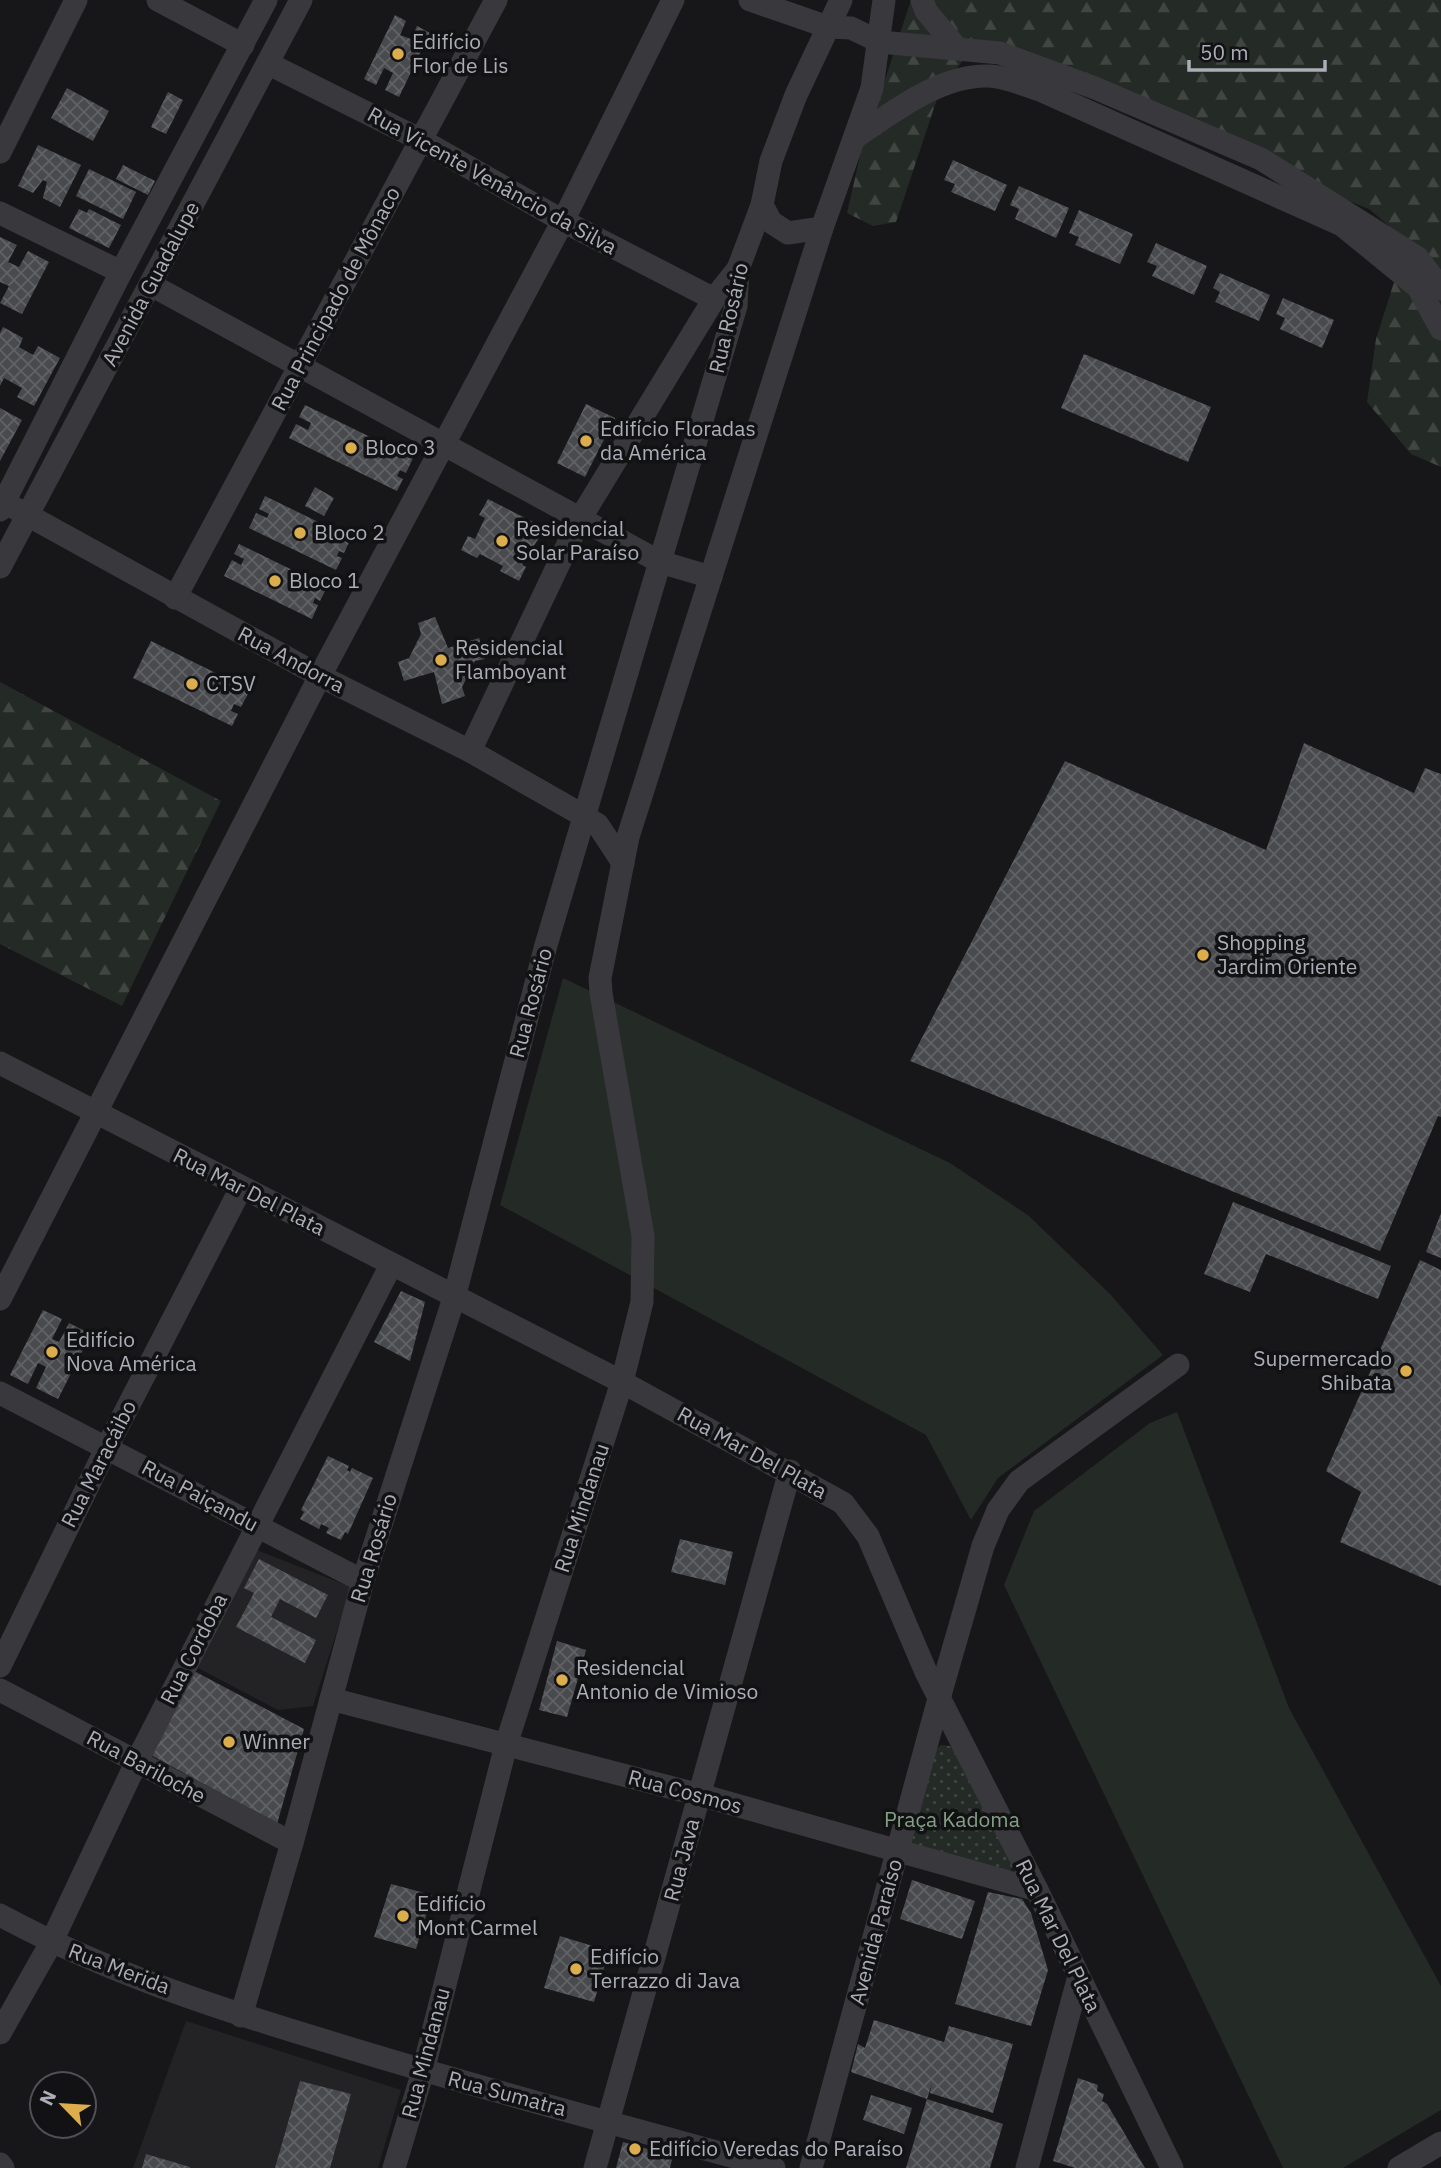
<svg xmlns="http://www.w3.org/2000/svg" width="1441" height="2168" viewBox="0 0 1441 2168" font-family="'IBM Plex Sans',sans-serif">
  <defs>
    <pattern id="forest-firs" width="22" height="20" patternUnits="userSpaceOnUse" patternTransform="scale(1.75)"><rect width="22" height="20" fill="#242a25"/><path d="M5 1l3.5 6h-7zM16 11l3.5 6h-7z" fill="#414642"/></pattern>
    <pattern id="park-dots" width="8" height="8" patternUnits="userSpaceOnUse" patternTransform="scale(1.75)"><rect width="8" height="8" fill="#242a25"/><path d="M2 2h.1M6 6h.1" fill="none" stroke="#414642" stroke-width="1.8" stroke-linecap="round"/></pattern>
    <pattern id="building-cross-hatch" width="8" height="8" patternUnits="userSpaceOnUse" patternTransform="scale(1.75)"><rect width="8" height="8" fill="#494a4e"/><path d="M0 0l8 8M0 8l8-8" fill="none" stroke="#616265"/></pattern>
  </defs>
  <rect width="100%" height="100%" fill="#171719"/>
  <g fill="#232326">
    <path d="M254 1549 351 1587 313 1706 278 1710 196 1667Z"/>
    <path d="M186 2021 401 2090 378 2168H133Z"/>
  </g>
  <g fill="#242a25">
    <path d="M563 978 950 1163 1029 1216 1110 1294 1163 1355 998 1478 971 1520 926 1435 500 1205Z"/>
    <path d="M1177 1412 1289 1708 1441 1986V2110L1343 2168H1283L1004 1585 1034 1511 1150 1423Z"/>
  </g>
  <g fill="url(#forest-firs)">
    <path d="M911 0H1441V467L1411 454 1367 402 1376 339 1395 279 1388 225 1369 209 992 58H965L940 90 896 222 873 226 847 213 860 156Z"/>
    <path d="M0 682 221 801 122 1006 0 944Z"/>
  </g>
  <path fill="url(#park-dots)" d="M941 1745 958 1747 1013 1866 1009 1873 908 1846 935 1750Z"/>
  <g fill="url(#building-cross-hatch)">
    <path d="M395 15 406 21 400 35 411 39 417 26 430 33 399 97 385 90 393 73 384 68 376 85 364 79Z"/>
    <path d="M67 88 109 111 93 141 51 118Z"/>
    <path d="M168 92 183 100 166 134 151 127Z"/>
    <path d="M38 145 81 165 60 207 43 198 47 182 43 180 33 193 18 186Z"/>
    <path d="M953 160 1007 185 995 211 951 192 955 184 944 180Z"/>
    <path d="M123 165 155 181 148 195 116 179Z"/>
    <path d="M89 169 136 192 123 219 76 196Z"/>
    <path d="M1019 186 1069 208 1056 238 1015 219 1019 209 1010 205Z"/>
    <path d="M79 209 87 213 89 209 121 225 109 248 69 228Z"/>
    <path d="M1079 210 1133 234 1120 264 1075 245 1079 237 1069 233Z"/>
    <path d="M0 237 17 245 8 262 19 267 28 251 49 262 22 314 0 303 9 286 0 282Z"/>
    <path d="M1156 243 1207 266 1194 295 1152 276 1157 266 1147 262Z"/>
    <path d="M1220 273 1270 295 1259 321 1215 302 1220 292 1213 288Z"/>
    <path d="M1283 298 1334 320 1322 348 1280 329 1285 318 1276 314Z"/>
    <path d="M3 327 23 338 19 347 33 355 38 346 60 358 34 406 17 397 22 388 4 378 0 386V333Z"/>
    <path d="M1084 354 1211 407 1188 462 1061 408Z"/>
    <path d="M586 404 615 418 585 477 557 463Z"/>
    <path d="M305 405 413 458 406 473 400 470 397 476 403 479 397 491 289 438 296 424 308 430 311 423 299 417Z"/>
    <path d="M0 408 22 420 0 461Z"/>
    <path d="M315 487 334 498 324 516 305 506Z"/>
    <path d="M265 496 351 538 344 553 339 551 337 556 342 558 336 570 249 528 256 513 267 518 269 514 259 509Z"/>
    <path d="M488 499 545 528 522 565 526 567 519 581 500 571 503 566 480 554 477 558 461 550 468 536 475 539 485 518 479 515Z"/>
    <path d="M239 544 327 587 320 601 315 598 313 603 318 605 312 619 224 576 232 560 241 565 244 559 234 554Z"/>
    <path d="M435 617 448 648 479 638 485 659 475 661 462 687 465 696 442 704 434 672 404 681 398 662 409 658 421 634 418 623Z"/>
    <path d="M151 641 250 690 241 707 234 704 231 711 238 714 232 726 133 678Z"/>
    <path d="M1304 743 1414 793 1425 768 1441 774V1117L1438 1116 1380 1251 910 1061 1065 761 1266 850Z"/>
    <path d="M1233 1202 1391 1266 1378 1299 1266 1254 1250 1292 1204 1274Z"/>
    <path d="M1441 1213V1258L1426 1252Z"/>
    <path d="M1420 1260 1441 1270V1586L1340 1542 1361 1492 1326 1471Z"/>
    <path d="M401 1291 425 1302 410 1361 374 1342Z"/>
    <path d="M43 1310 62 1319 52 1339 59 1342 69 1323 91 1334 58 1399 36 1388 46 1367 38 1363 28 1384 10 1375Z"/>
    <path d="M328 1456 349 1466 347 1470 350 1472 352 1468 373 1478 348 1534 345 1532 341 1540 326 1533 329 1528 321 1524 319 1529 300 1519 304 1512 301 1510Z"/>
    <path d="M680 1539 733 1552 725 1585 671 1572Z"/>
    <path d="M259 1559 328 1595 316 1618 280 1599 271 1617 316 1640 305 1663 236 1627 254 1593 244 1588Z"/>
    <path d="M557 1641 586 1650 567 1717 539 1710Z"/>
    <path d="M194 1671 304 1729 277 1824 151 1755Z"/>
    <path d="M912 1880 975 1901 962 1939 900 1919Z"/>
    <path d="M391 1884 432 1895 416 1949 374 1937Z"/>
    <path d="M988 1892 1022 1899 1031 1913 1048 1970 1031 2026 955 2004Z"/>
    <path d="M560 1936 609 1951 594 2002 544 1988Z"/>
    <path d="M874 2020 944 2042 949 2026 1013 2044 993 2113 930 2093 932 2084 927 2099 1003 2124 990 2168H906L927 2099 851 2072 858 2044 865 2048Z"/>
    <path d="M1078 2078 1098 2085 1097 2091 1104 2094 1102 2101 1107 2104 1145 2168H1075L1053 2161Z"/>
    <path d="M300 2081 351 2094 330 2168H275Z"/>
    <path d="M871 2095 912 2108 904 2134 863 2120Z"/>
    <path d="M623 2142 673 2156 670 2168H616Z"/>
    <path d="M146 2154 190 2167V2168H142Z"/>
  </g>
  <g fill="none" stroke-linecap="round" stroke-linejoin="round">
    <g stroke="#39393d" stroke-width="23">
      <path d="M158 0 243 45"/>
      <path d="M750 0 828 27 851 28 880 42 1000 53 1095 88 1261 159 1418 258 1441 289"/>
      <path d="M922 0 926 11 956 47"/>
      <path d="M269 64 421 140 563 221 714 299"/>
      <path d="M857 136C895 111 940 75 988 76 1004 76 1024 85 1040 90L1342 225 1418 287 1441 329"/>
      <path d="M0 152 76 0"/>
      <path d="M762 205 771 222 788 233 822 228"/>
      <path d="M0 213 121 272"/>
      <path d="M151 285 660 562 711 577"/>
      <path d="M0 500 320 676 470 751 584 816 598 825 623 863"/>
      <path d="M0 510 121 272 266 0"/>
      <path d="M0 567 301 0"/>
      <path d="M175 598 496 0"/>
      <path d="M470 751 580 519 714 299 738 269"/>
      <path d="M0 1063 622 1382 843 1503 868 1536 926 1672 1037 1890 1172 2168"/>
      <path d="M0 1299 320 676 563 221 673 0"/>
      <path d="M0 1393 363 1581"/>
      <path d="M0 1666 107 1447 241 1188"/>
      <path d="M0 1690 292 1843"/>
      <path d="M331 1699 700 1795 1037 1890"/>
      <path d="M0 1915C105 1972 222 2010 336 2044 481 2089 628 2127 774 2168"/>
      <path d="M241 2016 292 1843 363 1581 454 1298 546 945 736 306 738 269 762 205 771 161 796 95 841 0"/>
      <path d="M0 2033 51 1943 136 1763 391 1265"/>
      <path d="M0 2164 3 2168"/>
      <path d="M394 2168 423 2071 506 1745 622 1382 642 1302 643 1236 601 993 600 978 628 837 822 228 872 88 884 0"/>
      <path d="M595 2168 790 1471"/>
      <path d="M811 2168 940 1695 983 1546 998 1510 1019 1481 1178 1365"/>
      <path d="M1027 2168 1078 1980"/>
      <path d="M1399 2168 1441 2143"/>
    </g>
  </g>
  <g fill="#dbad4d" stroke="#121214" stroke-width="2.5">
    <circle cx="398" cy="54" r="7"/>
    <circle cx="586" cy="441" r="7"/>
    <circle cx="351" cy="448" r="7"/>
    <circle cx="300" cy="533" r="7"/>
    <circle cx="502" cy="541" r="7"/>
    <circle cx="275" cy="581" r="7"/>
    <circle cx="441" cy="660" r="7"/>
    <circle cx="192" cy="684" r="7"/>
    <circle cx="1203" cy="955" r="7"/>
    <circle cx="52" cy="1352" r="7"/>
    <circle cx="1406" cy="1371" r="7"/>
    <circle cx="562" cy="1680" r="7"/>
    <circle cx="229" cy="1742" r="7"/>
    <circle cx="403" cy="1916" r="7"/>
    <circle cx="576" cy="1969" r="7"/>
    <circle cx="635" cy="2149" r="7"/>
  </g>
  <g text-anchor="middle" stroke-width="7" stroke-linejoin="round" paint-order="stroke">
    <g font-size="21" fill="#abaeb7" stroke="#121214" text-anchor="start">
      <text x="412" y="49">Edifício<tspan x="412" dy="24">Flor de Lis</tspan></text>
      <text x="600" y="436">Edifício Floradas<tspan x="600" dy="24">da América</tspan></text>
      <text x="365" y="455">Bloco 3</text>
      <text x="516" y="536">Residencial<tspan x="516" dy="24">Solar Paraíso</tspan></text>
      <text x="314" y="540">Bloco 2</text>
      <text x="289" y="588">Bloco 1</text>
      <text x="455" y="655">Residencial<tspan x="455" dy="24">Flamboyant</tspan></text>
      <text x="206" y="691">CTSV</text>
      <text x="1217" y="950">Shopping<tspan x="1217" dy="24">Jardim Oriente</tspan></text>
      <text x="66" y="1347">Edifício<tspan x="66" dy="24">Nova América</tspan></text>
      <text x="1392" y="1366" text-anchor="end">Supermercado<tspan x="1392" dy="24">Shibata</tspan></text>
      <text x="576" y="1675">Residencial<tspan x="576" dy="24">Antonio de Vimioso</tspan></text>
      <text x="243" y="1749">Winner</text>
      <text x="417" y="1911">Edifício<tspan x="417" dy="24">Mont Carmel</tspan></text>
      <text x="590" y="1964">Edifício<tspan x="590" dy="24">Terrazzo di Java</tspan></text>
      <text x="649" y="2156">Edifício Veredas do Paraíso</text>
    </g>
    <g font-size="21" fill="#abaeb7" stroke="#121214">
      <text transform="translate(492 181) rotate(29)" y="7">Rua Vicente Venâncio da Silva</text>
      <text transform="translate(151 284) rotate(-62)" y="7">Avenida Guadalupe</text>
      <text transform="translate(336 299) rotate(-62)" y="7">Rua Principado de Mônaco</text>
      <text transform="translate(729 318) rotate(-77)" y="7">Rua Rosário</text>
      <text transform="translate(291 660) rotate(28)" y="7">Rua Andorra</text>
      <text transform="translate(531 1003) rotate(-75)" y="7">Rua Rosário</text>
      <text transform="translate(249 1192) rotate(27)" y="7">Rua Mar Del Plata</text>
      <text transform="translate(752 1453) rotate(29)" y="7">Rua Mar Del Plata</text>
      <text transform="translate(99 1464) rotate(-63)" y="7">Rua Maracáibo</text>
      <text transform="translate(200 1496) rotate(28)" y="7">Rua Paiçandu</text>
      <text transform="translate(582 1508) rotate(-72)" y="7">Rua Mindanau</text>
      <text transform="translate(374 1548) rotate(-73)" y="7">Rua Rosário</text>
      <text transform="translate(194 1649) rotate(-63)" y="7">Rua Cordoba</text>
      <text transform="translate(146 1767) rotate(28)" y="7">Rua Bariloche</text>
      <text transform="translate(685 1792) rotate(15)" y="7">Rua Cosmos</text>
      <text transform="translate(682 1860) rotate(-75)" y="7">Rua Java</text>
      <text transform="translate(876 1932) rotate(-75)" y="7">Avenida Paraíso</text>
      <text transform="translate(1058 1936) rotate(64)" y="7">Rua Mar Del Plata</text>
      <text transform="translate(119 1969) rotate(21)" y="7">Rua Merida</text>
      <text transform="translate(426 2053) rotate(-75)" y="7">Rua Mindanau</text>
      <text transform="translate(507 2094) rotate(15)" y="7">Rua Sumatra</text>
    </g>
    <g font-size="21" fill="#849f86" stroke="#121214">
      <text x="952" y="1827">Praça Kadoma</text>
    </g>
  </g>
  <g transform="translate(63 2105) rotate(295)"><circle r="33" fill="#121214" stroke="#4f5055" stroke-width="2"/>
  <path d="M0-5L12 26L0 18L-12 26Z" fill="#dbad4d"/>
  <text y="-10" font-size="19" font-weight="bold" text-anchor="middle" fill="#abaeb7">N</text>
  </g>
  <path d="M1189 60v10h136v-10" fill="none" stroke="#abaeb7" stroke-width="3.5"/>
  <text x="1200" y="60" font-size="21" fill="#abaeb7" stroke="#121214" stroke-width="5" paint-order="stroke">50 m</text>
</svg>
